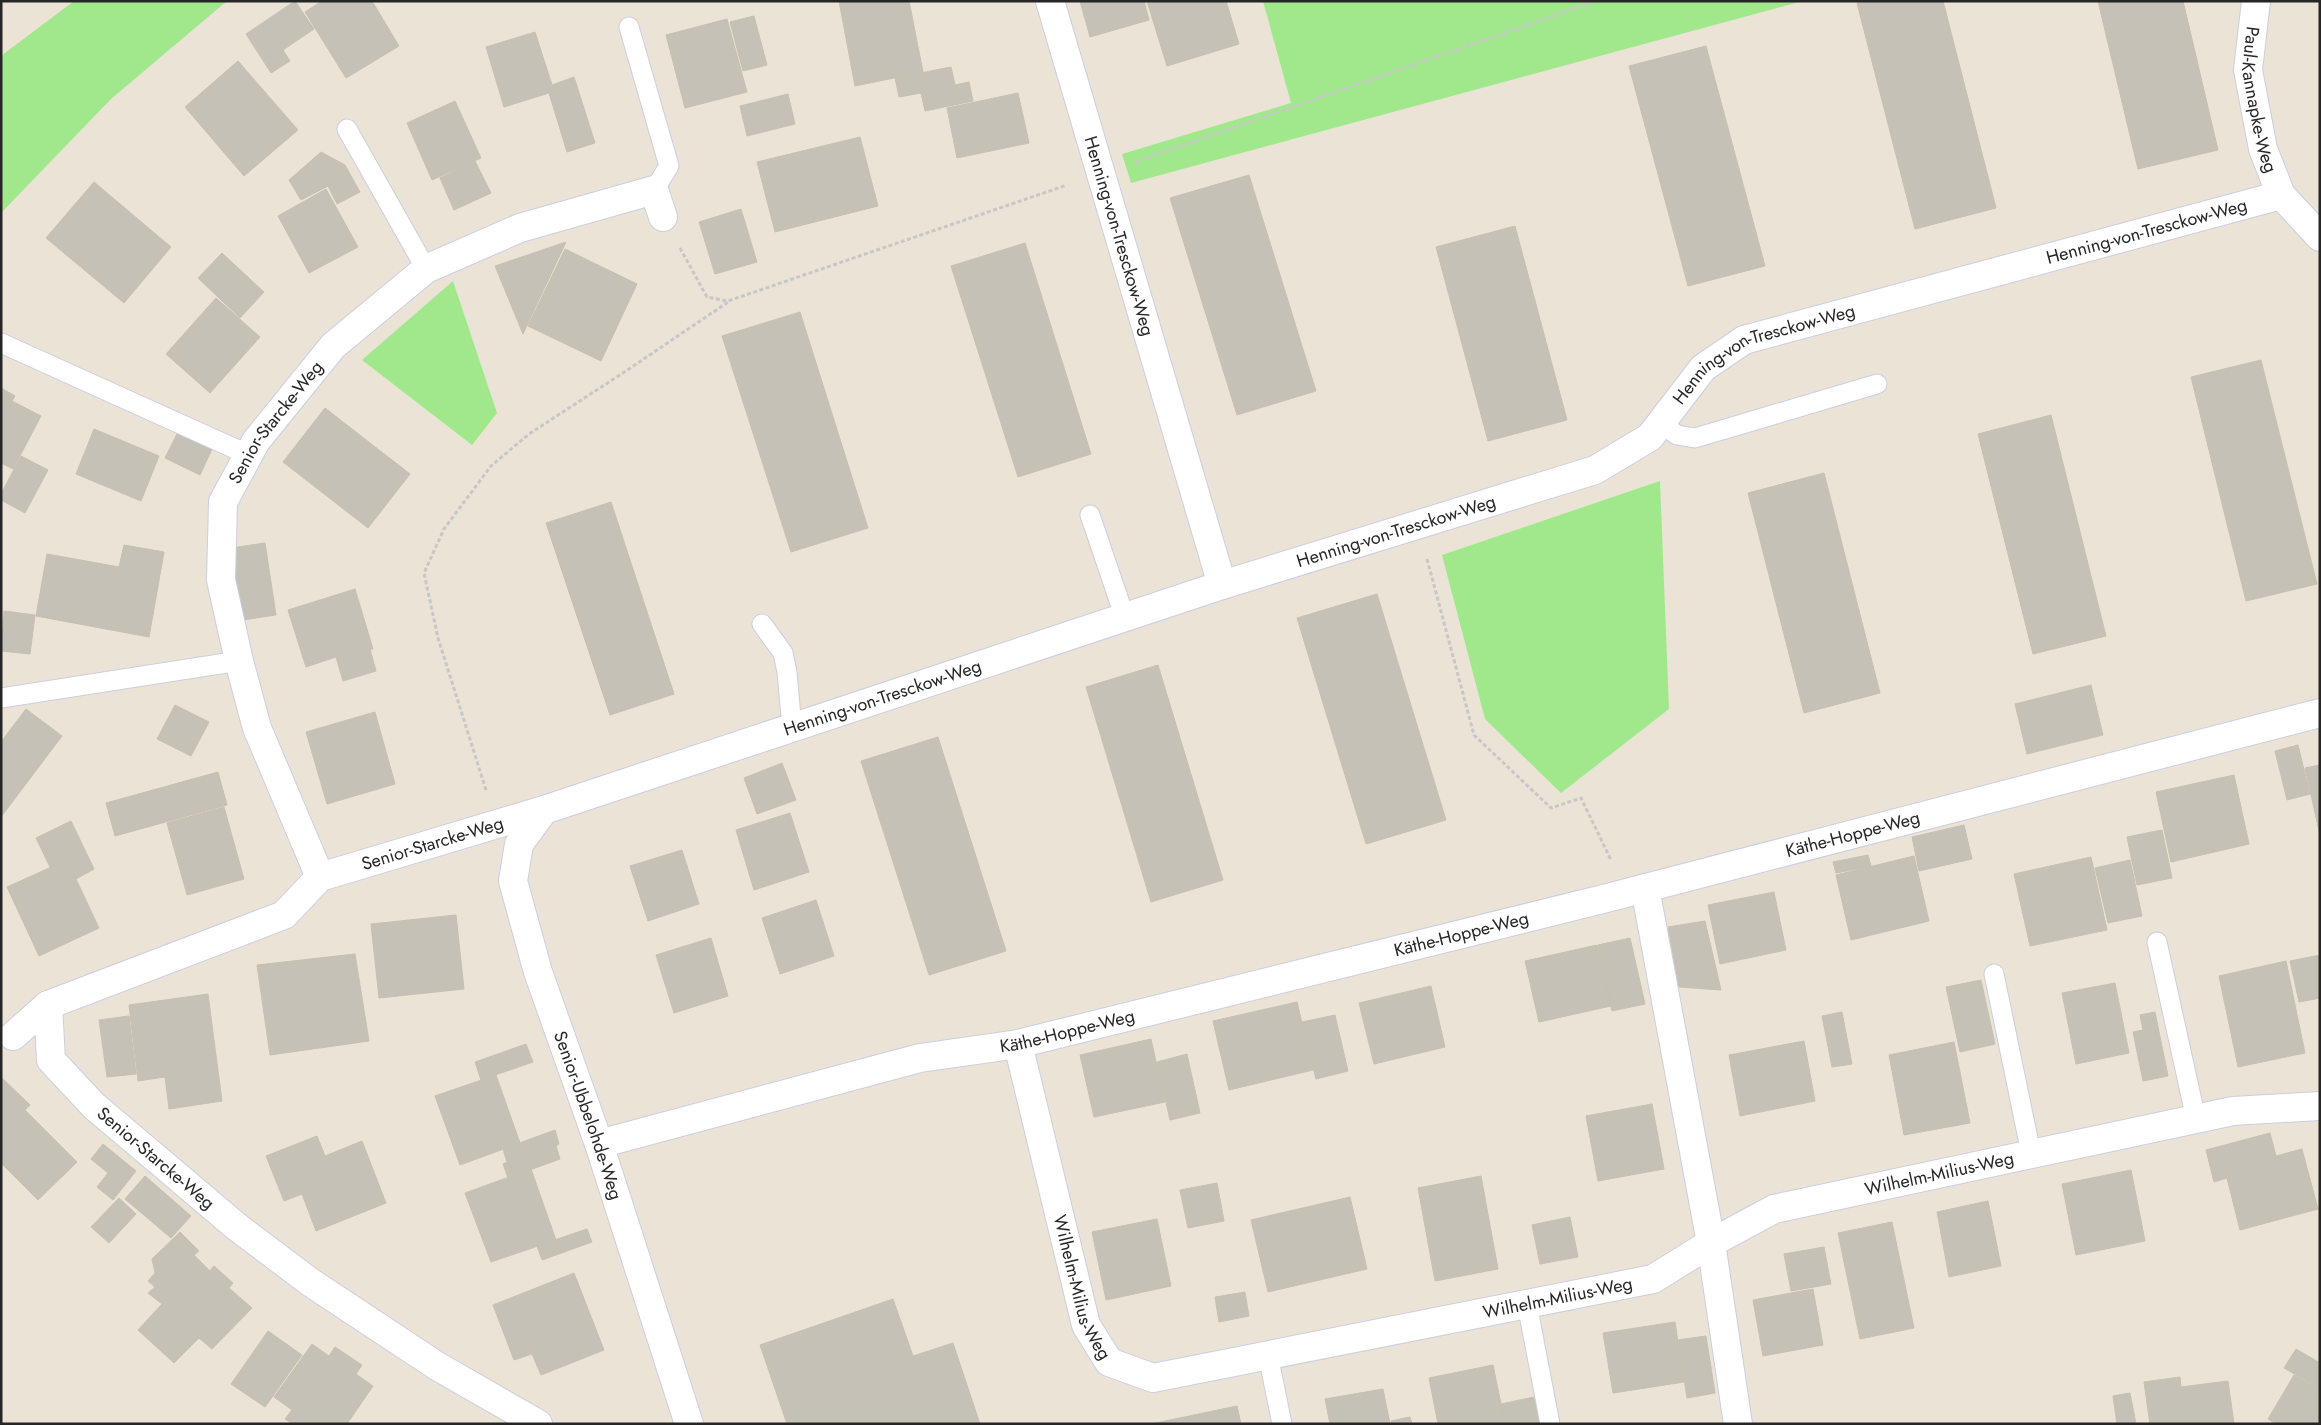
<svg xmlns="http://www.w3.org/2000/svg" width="2321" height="1425" viewBox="0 0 2321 1425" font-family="Jost,sans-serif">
  <rect width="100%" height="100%" fill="#ebe4d6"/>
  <g fill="#a1e88c">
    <path d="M74 1H227L111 99 1 213V56Z"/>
    <path d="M1263 1H1803L1131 183 1122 154 1291 103Z"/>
    <path d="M453 281 497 413 472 445 362 360Z"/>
    <path d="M1660 481 1669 709 1561 793 1485 719 1442 555Z"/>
  </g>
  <g fill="#c6c1b6" stroke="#c6c0b0">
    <path d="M295 1 314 29 283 50 290 61 271 73 246 34Z"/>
    <path d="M322 1H372L399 46 346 78 305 12Z"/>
    <path d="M839 1H909L923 72 855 86Z"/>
    <path d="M1080 1H1144L1149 20 1090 37Z"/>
    <path d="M1147 1H1226L1239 44 1167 66Z"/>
    <path d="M1863 1H1943L1996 208 1915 229 1857 3Z"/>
    <path d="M2098 1H2183L2218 150 2138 169Z"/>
    <path d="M754 16 767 65 743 71 730 22Z"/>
    <path d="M727 19 747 92 685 108 666 35Z"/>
    <path d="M535 32 552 85 574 77 595 143 567 152 549 93 504 107 486 47Z"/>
    <path d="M1706 46 1765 266 1688 286 1629 66Z"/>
    <path d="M238 61 298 130 244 176 185 107Z"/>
    <path d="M951 67 955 85 969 82 973 101 925 111 921 93 899 97 895 78Z"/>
    <path d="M1018 93 1029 143 957 158 947 108Z"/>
    <path d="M788 94 795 124 747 136 740 106Z"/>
    <path d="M455 101 481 158 432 180 407 123Z"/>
    <path d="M860 137 878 206 775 232 757 162Z"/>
    <path d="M321 152 345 165 360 192 337 204 328 186 301 200 289 180Z"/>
    <path d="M475 161 491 193 454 210 440 178Z"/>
    <path d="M1249 175 1316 391 1237 415 1170 198Z"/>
    <path d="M94 182 171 247 124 303 46 238Z"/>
    <path d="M326 189 358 247 309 273 278 216Z"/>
    <path d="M741 209 757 262 715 274 699 222Z"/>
    <path d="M1515 226 1567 420 1488 441 1436 247Z"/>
    <path d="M566 242 523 334 495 266Z"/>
    <path d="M1025 243 1091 454 1018 477 951 266Z"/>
    <path d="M565 249 637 284 601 361 528 326Z"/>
    <path d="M222 253 264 292 240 318 198 278Z"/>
    <path d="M216 298 260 337 210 393 166 354Z"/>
    <path d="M800 312 868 528 791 552 722 336Z"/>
    <path d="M2261 360 2317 584 2246 601 2191 377Z"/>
    <path d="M1 388 15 396 12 401 41 416 13 469 1 463Z"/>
    <path d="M325 408 410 474 368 528 283 462Z"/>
    <path d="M2051 415 2106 636 2033 654 1978 434Z"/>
    <path d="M94 429 159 456 141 501 76 474Z"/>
    <path d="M178 432 212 449 200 475 165 458Z"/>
    <path d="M21 456 48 470 25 513 1 500V494Z"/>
    <path d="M1824 473 1880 693 1804 713 1748 493Z"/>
    <path d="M611 502 674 694 610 715 546 523Z"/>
    <path d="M265 543 276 615 236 621 230 585 237 584 231 548Z"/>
    <path d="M124 545 164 552 149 637 36 616 47 554 119 567Z"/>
    <path d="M355 589 373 649H370L376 671 343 681 336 657 306 667 288 610Z"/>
    <path d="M1377 594 1446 820 1366 844 1297 618Z"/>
    <path d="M4 611 35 615 30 654 1 651Z"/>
    <path d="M1158 665 1223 880 1151 902 1086 687Z"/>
    <path d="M2091 685 2103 735 2027 754 2015 704Z"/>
    <path d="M175 705 209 722 191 756 157 739Z"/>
    <path d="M26 709 62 736 1 817V742Z"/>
    <path d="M375 712 395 784 327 804 306 732Z"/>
    <path d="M938 737 1006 951 929 975 861 761Z"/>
    <path d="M2298 745 2310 794 2287 800 2275 751Z"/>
    <path d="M782 763 796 800 757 814 744 778Z"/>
    <path d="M2320 765V835L2305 768Z"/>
    <path d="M218 772 227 805 115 836 106 803Z"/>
    <path d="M2234 775 2249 844 2171 862 2156 792Z"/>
    <path d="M224 807 244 879 187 895 167 823Z"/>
    <path d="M790 813 809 872 754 890 736 830Z"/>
    <path d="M71 821 94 869 76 879 67 860 50 867 36 838Z"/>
    <path d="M1964 825 1972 859 1919 871 1912 837Z"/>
    <path d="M2162 830 2172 878 2137 885 2127 837Z"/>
    <path d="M682 850 699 904 648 921 630 866Z"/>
    <path d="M1868 855 1871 866 1836 873 1833 862Z"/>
    <path d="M1914 856 1929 921 1851 940 1836 875Z"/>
    <path d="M2091 857 2107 930 2030 946 2014 874Z"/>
    <path d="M67 860 99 928 39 956 7 887Z"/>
    <path d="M2130 860 2142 916 2108 923 2095 868Z"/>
    <path d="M1774 892 1786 950 1720 964 1708 905Z"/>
    <path d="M816 900 834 956 780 974 762 918Z"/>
    <path d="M456 915 464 989 379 998 371 924Z"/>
    <path d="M1705 921 1721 990 1679 987 1668 927Z"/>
    <path d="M711 938 728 996 674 1013 656 955Z"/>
    <path d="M1630 938 1645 1004 1612 1011 1598 945Z"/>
    <path d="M1597 945 1611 1006 1539 1022 1525 961Z"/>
    <path d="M355 954 369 1041 270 1055 257 965Z"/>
    <path d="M2320 955V998L2299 1002 2290 961Z"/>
    <path d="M2286 961 2305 1053 2238 1067 2219 976Z"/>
    <path d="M1981 980 1995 1044 1960 1052 1946 987Z"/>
    <path d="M2115 983 2129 1053 2076 1064 2062 993Z"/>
    <path d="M1431 986 1445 1047 1374 1064 1359 1003Z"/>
    <path d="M208 994 222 1101 169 1109 165 1077 138 1081 129 1005Z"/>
    <path d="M1297 1002 1313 1070 1229 1090 1213 1021Z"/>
    <path d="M1842 1012 1852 1064 1832 1067 1822 1016Z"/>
    <path d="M2155 1012 2168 1076 2143 1081 2133 1032 2143 1030 2140 1015Z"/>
    <path d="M1335 1015 1348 1071 1316 1079 1302 1022Z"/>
    <path d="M129 1016 136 1074 107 1077 99 1020Z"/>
    <path d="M1151 1039 1165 1102 1094 1117 1080 1055Z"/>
    <path d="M1804 1041 1815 1101 1740 1116 1729 1055Z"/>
    <path d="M1954 1042 1970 1123 1904 1135 1889 1055Z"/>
    <path d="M526 1044 533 1062 481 1080 475 1062Z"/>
    <path d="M1187 1054 1200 1113 1170 1120 1157 1062Z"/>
    <path d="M496 1075 520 1143 460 1165 435 1096Z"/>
    <path d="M1 1077 30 1105 1 1134Z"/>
    <path d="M1652 1104 1664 1169 1598 1181 1586 1116Z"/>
    <path d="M25 1110 77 1162 38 1200 1 1163V1134Z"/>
    <path d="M555 1130 559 1144 556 1146 560 1159 508 1178 503 1164 507 1162 503 1149Z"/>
    <path d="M2270 1133 2276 1156 2302 1149 2318 1209 2240 1230 2227 1178 2214 1182 2206 1150Z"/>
    <path d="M317 1136 325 1156 362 1141 386 1203 316 1231 302 1194 284 1201 266 1156Z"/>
    <path d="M103 1144 136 1171 113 1200 97 1187 108 1173 91 1159Z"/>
    <path d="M531 1169 556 1240 491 1262 465 1193Z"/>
    <path d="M2131 1170 2145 1241 2076 1255 2062 1184Z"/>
    <path d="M145 1176 191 1216 171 1238 125 1199Z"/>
    <path d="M1481 1176 1498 1269 1435 1281 1418 1188Z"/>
    <path d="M1217 1183 1224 1221 1188 1228 1180 1190Z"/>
    <path d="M1350 1197 1367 1269 1268 1292 1251 1220Z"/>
    <path d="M119 1198 136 1214 109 1243 91 1227Z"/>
    <path d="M1988 1201 2001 1266 1949 1277 1937 1212Z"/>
    <path d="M1570 1217 1578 1257 1540 1264 1532 1225Z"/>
    <path d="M1157 1219 1171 1286 1106 1300 1092 1232Z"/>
    <path d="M1892 1222 1914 1328 1860 1339 1838 1233Z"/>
    <path d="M587 1229 592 1242 542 1260 537 1246Z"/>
    <path d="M180 1232 199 1251 194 1255 210 1271 214 1266 233 1283 229 1288 252 1308 212 1349 199 1338 174 1363 138 1330 162 1304 148 1293 155 1287 148 1281 155 1273 152 1259Z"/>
    <path d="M1824 1247 1831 1284 1791 1291 1784 1254Z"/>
    <path d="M574 1273 604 1350 541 1375 532 1354 514 1360 493 1305Z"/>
    <path d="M1813 1289 1823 1345 1763 1356 1753 1300Z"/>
    <path d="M1245 1292 1249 1316 1219 1322 1215 1297Z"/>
    <path d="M893 1299 913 1356 953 1343 980 1424H787L760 1345Z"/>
    <path d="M1675 1322 1684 1382 1613 1393 1603 1333Z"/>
    <path d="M268 1331 302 1355 265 1407 231 1384Z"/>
    <path d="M1706 1336 1715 1393 1687 1398 1678 1340Z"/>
    <path d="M312 1344 329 1356 335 1347 362 1365 356 1374 373 1386 347 1424H293L285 1419 292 1410 274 1397Z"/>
    <path d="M2296 1349 2320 1363V1389L2284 1368Z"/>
    <path d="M1493 1365 1505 1424H1438L1429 1378Z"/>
    <path d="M2294 1375 2320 1390V1424H2276L2268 1419Z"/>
    <path d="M2180 1377 2181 1387 2228 1381 2234 1424H2150L2144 1382Z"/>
    <path d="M1383 1389 1390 1424H1330L1325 1399Z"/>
    <path d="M2130 1393 2136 1424H2117L2113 1396Z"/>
    <path d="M1534 1397 1540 1424H1505L1501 1404Z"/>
    <path d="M1237 1406 1241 1424H1151Z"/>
    <path d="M1410 1417 1412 1424H1392L1391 1421Z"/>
  </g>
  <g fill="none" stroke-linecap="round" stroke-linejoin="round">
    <g stroke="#cbcde2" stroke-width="21">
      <g id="lane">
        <path d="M629 27 669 166 654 190"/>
        <path d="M347 129 426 269"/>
        <path d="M1 343 249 455"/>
        <path d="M1661 423 1677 435 1695 438 1877 384"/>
        <path d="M1090 515 1125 618"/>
        <path d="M762 624 783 653 787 672 792 728"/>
        <path d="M1 698 239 661"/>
        <path d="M2157 942 2196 1119"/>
        <path d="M1994 974 2031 1153"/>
        <path d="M1527 1304 1550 1424"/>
        <path d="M1268 1355 1282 1424"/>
      </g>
    </g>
    <g stroke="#cbcde2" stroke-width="30">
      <g id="street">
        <path id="s1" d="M1050 1 1222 585"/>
        <path id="s2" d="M2256 1 2248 70 2263 149 2281 195"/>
        <path id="s3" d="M544 810 519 844 513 881 538 972 599 1144 689 1424"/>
        <path id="s4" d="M320 877 257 728 239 661 221 580 223 502 256 441 333 346 426 269 520 228 654 190 663 217"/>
        <path d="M1645 888 1711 1243 1738 1424"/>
        <path id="s5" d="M48 1005 51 1060 94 1106 158 1160 237 1227 310 1282 437 1366 538 1424"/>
        <path id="s6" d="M13 1036 48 1005 284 915 320 877 544 810 1222 585 1595 470 1650 437 1703 368 1744 340 2281 195 2320 237"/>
        <path id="s7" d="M1018 1044 1086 1325 1109 1362 1153 1378 1653 1279 1711 1243 1774 1209 2233 1111 2320 1106"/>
        <path id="s8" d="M599 1144 920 1058 1018 1044 1607 898 2320 713"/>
      </g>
    </g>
    <g stroke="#c7c7c7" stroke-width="3" stroke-dasharray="4 2.5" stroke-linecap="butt">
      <path d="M1135 162 1596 1"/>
      <path d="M680 248 707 297 728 301 1067 185"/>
      <path d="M1427 559 1474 735 1551 808 1581 798 1611 860"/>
      <path d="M486 790 438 638 424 573 444 529 491 466 529 434 629 369 728 302"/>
    </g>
    <use href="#lane" stroke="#fff" stroke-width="19"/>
    <use href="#street" stroke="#fff" stroke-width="28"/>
  </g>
  <g text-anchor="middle" stroke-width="4" stroke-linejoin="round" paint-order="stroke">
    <g font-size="18" fill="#262626" stroke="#fff">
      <text dy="6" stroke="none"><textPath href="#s2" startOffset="100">Paul-Kannapke-Weg</textPath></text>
      <text dy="6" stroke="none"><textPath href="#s6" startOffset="2308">Henning-von-Tresckow-Weg</textPath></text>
      <text dy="6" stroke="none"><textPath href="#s1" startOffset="245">Henning-von-Tresckow-Weg</textPath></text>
      <text dy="6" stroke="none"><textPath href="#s6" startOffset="1902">Henning-von-Tresckow-Weg</textPath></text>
      <text dy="6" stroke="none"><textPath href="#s4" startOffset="488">Senior-Starcke-Weg</textPath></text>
      <text dy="6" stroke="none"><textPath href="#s6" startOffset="1482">Henning-von-Tresckow-Weg</textPath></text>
      <text dy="6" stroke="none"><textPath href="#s6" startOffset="942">Henning-von-Tresckow-Weg</textPath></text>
      <text dy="6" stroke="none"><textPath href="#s8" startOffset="1292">Käthe-Hoppe-Weg</textPath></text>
      <text dy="6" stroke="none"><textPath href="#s6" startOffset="469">Senior-Starcke-Weg</textPath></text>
      <text dy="6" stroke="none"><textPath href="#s8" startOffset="888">Käthe-Hoppe-Weg</textPath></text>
      <text dy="6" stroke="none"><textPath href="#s8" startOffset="482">Käthe-Hoppe-Weg</textPath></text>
      <text dy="6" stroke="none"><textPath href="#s3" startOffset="326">Senior-Ubbelohde-Weg</textPath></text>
      <text dy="6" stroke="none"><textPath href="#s5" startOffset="199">Senior-Starcke-Weg</textPath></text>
      <text dy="6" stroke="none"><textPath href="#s7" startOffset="1198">Wilhelm-Milius-Weg</textPath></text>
      <text dy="6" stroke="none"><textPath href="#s7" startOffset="252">Wilhelm-Milius-Weg</textPath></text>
      <text dy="6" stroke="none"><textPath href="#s7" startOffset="792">Wilhelm-Milius-Weg</textPath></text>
    </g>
  </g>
  <rect width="2321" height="1425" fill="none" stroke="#262626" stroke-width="5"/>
</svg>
